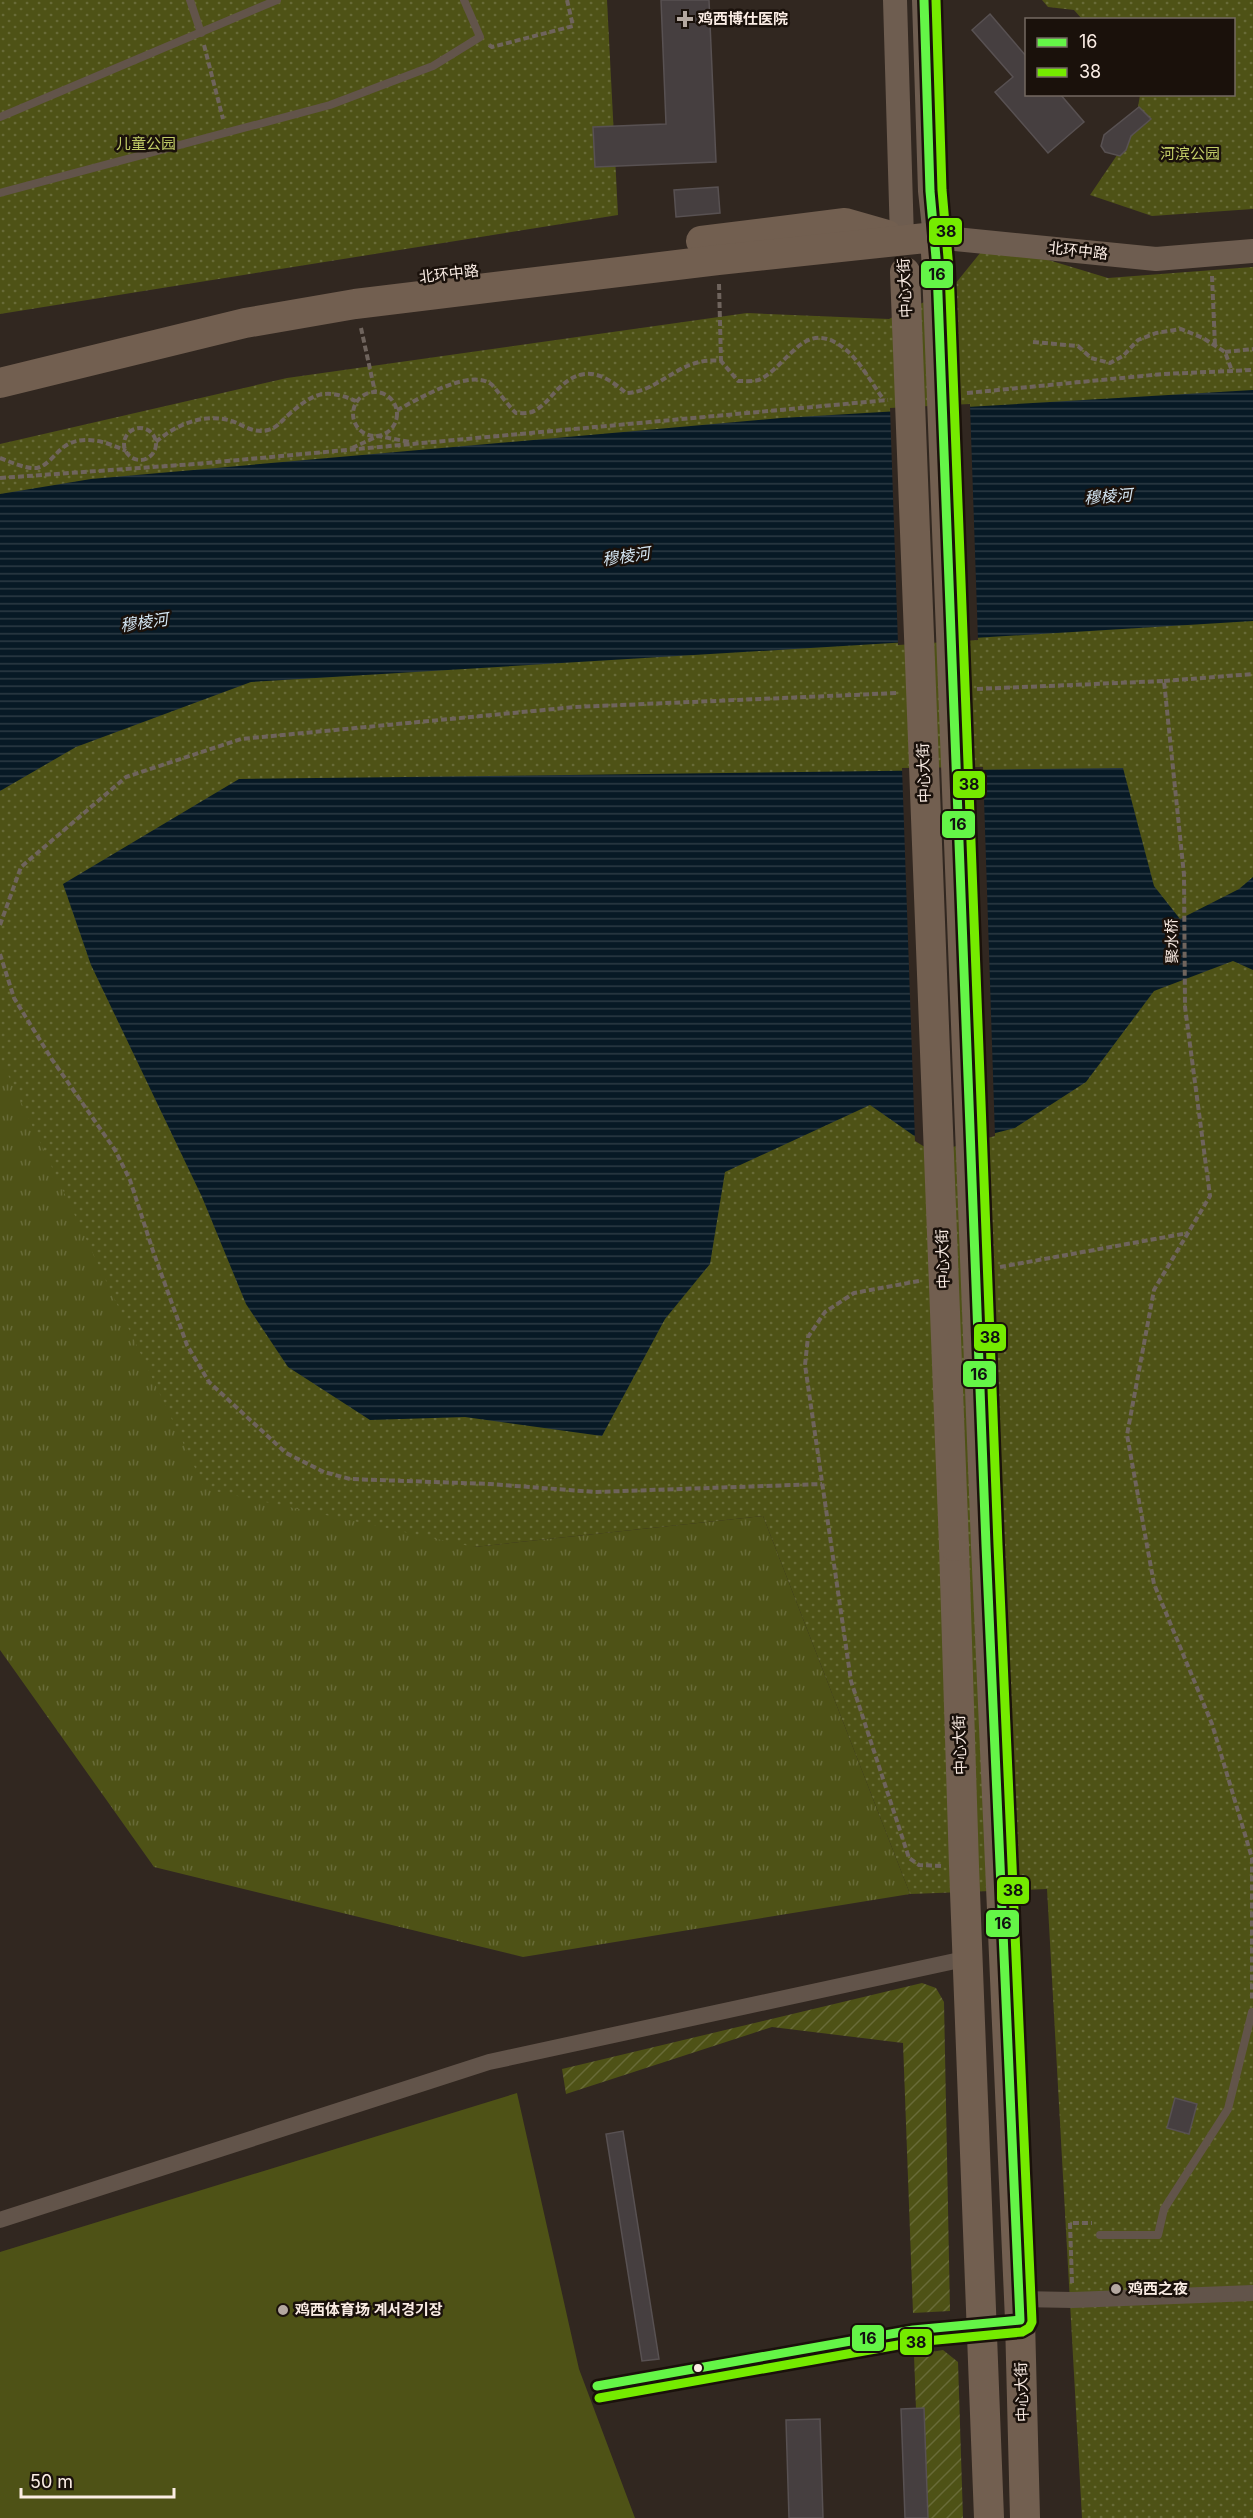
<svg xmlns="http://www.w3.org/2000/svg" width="1253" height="2518" viewBox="0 0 1253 2518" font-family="Inter,'Noto Sans SC','Noto Sans KR',sans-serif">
  <defs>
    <pattern id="grass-tufts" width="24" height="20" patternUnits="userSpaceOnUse" patternTransform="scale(1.5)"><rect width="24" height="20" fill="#4e5216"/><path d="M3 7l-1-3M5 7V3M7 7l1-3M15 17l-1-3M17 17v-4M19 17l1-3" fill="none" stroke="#686b38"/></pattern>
    <pattern id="park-dots" width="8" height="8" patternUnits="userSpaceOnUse" patternTransform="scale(1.5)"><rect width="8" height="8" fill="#4e5216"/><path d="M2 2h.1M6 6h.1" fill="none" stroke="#686b38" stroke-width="1.8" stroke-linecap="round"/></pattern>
    <pattern id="garden-furrows" width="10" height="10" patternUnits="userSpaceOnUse" patternTransform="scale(1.5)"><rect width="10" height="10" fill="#4e5216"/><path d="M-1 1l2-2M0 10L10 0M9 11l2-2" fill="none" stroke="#686b38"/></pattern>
    <pattern id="water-rules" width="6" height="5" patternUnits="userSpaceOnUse" patternTransform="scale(1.5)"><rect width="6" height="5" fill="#071925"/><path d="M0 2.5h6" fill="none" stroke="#2c3b44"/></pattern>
  </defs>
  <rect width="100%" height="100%" fill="#312720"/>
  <path fill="url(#grass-tufts)" d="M0 1053 474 1547 763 1516 910 1894 523 1957 154 1867 0 1650Z"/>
  <g fill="url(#park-dots)">
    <path d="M0 0H607L618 215 0 314Z"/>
    <path d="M1042 0H1253V209L1152 216 1090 195 1134 130 1140 95 1234 94V20L1082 19 1074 10 1048 7Z"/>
    <path d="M989 242 1108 278 1253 267V2518H1082L1047 1889 910 1894 763 1516 474 1547 205 1489 0 1058V444L287 378 747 313 889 319 951 289Z"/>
  </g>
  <g fill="url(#garden-furrows)">
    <path d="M922 1983 936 1988 944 2002 950 2311 913 2313 903 2043 772 2027 566 2094 562 2069Z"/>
    <path d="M943 2350 958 2362 963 2518H920L914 2355Z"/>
  </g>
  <path fill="#4e5216" d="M517 2093 579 2369 635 2518H0V2252Z"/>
  <g fill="url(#water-rules)">
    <path d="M1253 390V621L251 682 76 747 0 791V494L91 479 781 418Z"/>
    <path d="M1123 768 1154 886 1180 919 1239 889 1253 877V970L1233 961 1154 991 1086 1082 1015 1128 933 1149 870 1105 725 1172 710 1264 665 1319 602 1436 465 1417 370 1420 288 1367 246 1304 202 1197 91 965 63 884 239 779Z"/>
  </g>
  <g fill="#312720">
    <path d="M970 404 978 640 898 645 890 408Z"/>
    <path d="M983 767 995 1136 933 1152 915 1141 902 768Z"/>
  </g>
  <g fill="#463f40" stroke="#585152" stroke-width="1.5">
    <path d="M661 0H709L716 162 595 167 593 127 666 124Z"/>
    <path d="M990 14 1026 56V94H1060L1084 122 1048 153 995 92 1013 77 972 30Z"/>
    <path d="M1139 107 1151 119 1131 136 1126 150 1120 156 1105 152 1101 146 1104 135Z"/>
    <path d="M718 187 720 213 676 217 674 190Z"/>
    <path d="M1175 2098 1197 2104 1189 2134 1167 2128Z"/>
    <path d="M623 2131 659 2359 642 2361 606 2134Z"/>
    <path d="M924 2408 928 2518H905L901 2409Z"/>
    <path d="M820 2419 823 2518H789L786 2420Z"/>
  </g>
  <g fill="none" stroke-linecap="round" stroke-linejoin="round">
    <g stroke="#6f645d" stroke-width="4" stroke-dasharray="6 3" stroke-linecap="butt">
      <path d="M204 45 223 119"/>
      <path d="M489 45 492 47 573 26 567 0"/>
      <path d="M1212 276 1215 346"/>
      <path d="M719 284 721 361"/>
      <path d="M361 328 375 392"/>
      <path d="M1033 342 1078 346 1091 358 1110 363 1123 356 1138 340 1156 333 1181 329 1203 338 1225 352 1232 371"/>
      <path d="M1225 352 1253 349"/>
      <circle cx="375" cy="414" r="22"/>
      <path d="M967 393 1163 374 1253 370"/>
      <path d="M397 410C417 400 469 368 491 384 495 387 509 407 516 413 521 413 529 414 534 411 544 406 550 397 558 389 583 364 603 373 626 393 661 392 679 356 721 361L738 381C745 381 756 382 761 379 791 362 805 317 845 349 860 361 872 384 884 400"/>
      <circle cx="140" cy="444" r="16"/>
      <path d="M156 442C177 423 209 411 237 423 247 428 256 433 268 430 276 428 280 423 286 417 312 394 323 387 356 401"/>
      <path d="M352 448 378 436 410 442"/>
      <path d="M0 458C11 462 25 469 37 468 46 466 53 457 59 451 78 432 105 441 126 451"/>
      <path d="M0 478 195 464 888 400"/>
      <path d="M1164 681 1253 674"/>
      <path d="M977 689 1164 681 1184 875 1185 1007 1210 1196 1154 1290 1127 1435 1154 1584 1212 1724 1252 1858V2000"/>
      <path d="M0 925 21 867 126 777 241 739 575 707 898 693"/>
      <path d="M0 954 14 998 51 1058 115 1150 130 1180 153 1251 187 1345 209 1382 286 1453 324 1472 350 1479 490 1484 595 1492 822 1484"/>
      <path d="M1000 1267 1188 1233"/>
      <path d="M919 1281 854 1293 825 1312 808 1337 805 1365 851 1681 909 1858 919 1865 942 1866"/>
      <path d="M1072 2283 1070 2223H1092"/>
    </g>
    <g stroke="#62544a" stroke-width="8">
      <path d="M190 0 201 33"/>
      <path d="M0 117 277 0"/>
      <path d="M0 193 330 105 433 66 480 37 464 0"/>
      <path d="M1100 2235H1158L1164 2209 1228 2109 1252 2012"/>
      <path d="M597 2386 913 2330 1016 2321"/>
    </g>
    <g stroke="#62544a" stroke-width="16">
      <path d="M0 2220 489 2062 969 1958"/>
      <path d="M1018 2299 1073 2300 1253 2293"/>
    </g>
    <g stroke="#6e5d50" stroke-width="24">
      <path d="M895 0 902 239"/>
      <path d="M924 0 930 191 935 237 1156 259 1253 251"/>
    </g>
    <g stroke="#725f50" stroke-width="30">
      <path d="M701 241 845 223 887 235"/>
      <path d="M0 383 245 323 355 304 718 260 935 237 937 269"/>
      <path d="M986 1545 1020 2320 1025 2518"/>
      <path d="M954 1546 964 1866 989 2518"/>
    </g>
    <g stroke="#725f50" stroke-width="30">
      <path d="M937 269 986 1545"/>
      <path d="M905 272 954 1546"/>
    </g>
    <g stroke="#1a110b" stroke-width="14">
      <path id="bus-1" d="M597 2386 913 2330 1020 2320 986 1545 937 269 930 191 924 0"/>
    </g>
    <g stroke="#1a110b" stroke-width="14">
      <path id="bus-2" d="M599 2398 915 2342 1022 2332 1029 2328 1032 2322 998 1545 949 269 942 190 936 0"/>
    </g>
    <use href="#bus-1" stroke="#64f547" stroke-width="9"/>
    <use href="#bus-2" stroke="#75eb00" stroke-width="9"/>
  </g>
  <g fill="#b4a8a0" stroke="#1a110b" stroke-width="2">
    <path d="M682 10h6v6h6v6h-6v6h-6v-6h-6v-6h6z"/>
    <circle cx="1116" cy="2289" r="6"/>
    <circle cx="283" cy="2310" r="6"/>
  </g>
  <circle fill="#fbede5" stroke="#1a110b" stroke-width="2" cx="698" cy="2368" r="5"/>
  <g text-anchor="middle" stroke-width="5" stroke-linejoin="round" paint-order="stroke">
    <g font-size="15" font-weight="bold" fill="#fbede5" stroke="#1a110b" text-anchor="start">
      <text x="698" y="24">鸡西博仕医院</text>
      <text x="1128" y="2294">鸡西之夜</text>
      <text x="295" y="2315">鸡西体育场 계서경기장</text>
    </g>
    <g font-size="15" fill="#c2cd67" stroke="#1a110b">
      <text x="146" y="149">儿童公园</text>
      <text x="1190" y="159">河滨公园</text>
    </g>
    <g font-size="15" fill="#fbede5" stroke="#1a110b">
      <text transform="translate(1078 251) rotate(6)" y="5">北环中路</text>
      <text transform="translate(449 274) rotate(-7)" y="5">北环中路</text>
      <text transform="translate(905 288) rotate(-93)" y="5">中心大街</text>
      <text transform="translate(924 773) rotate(-92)" y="5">中心大街</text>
      <text transform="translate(1172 941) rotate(-91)" y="5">聚水桥</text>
      <text transform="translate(943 1259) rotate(-92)" y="5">中心大街</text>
      <text transform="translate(960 1745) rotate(-92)" y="5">中心大街</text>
      <text transform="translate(1022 2392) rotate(-92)" y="5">中心大街</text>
    </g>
    <g font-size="16" font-style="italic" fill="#d3e5f2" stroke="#1a110b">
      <text transform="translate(1108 496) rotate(-4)" y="6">穆棱河</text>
      <text transform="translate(626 556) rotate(-8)" y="6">穆棱河</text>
      <text transform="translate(144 622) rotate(-8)" y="6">穆棱河</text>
    </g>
  </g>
  <g stroke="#1a110b" stroke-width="2">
    <rect x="928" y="217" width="35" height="29" rx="6" fill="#75eb00"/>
    <rect x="920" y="260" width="34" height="29" rx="6" fill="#64f547"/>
    <rect x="952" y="770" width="34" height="29" rx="6" fill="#75eb00"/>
    <rect x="941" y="810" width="35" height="29" rx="6" fill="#64f547"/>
    <rect x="973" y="1323" width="34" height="29" rx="6" fill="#75eb00"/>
    <rect x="962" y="1360" width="35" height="28" rx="6" fill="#64f547"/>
    <rect x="996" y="1876" width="34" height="29" rx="6" fill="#75eb00"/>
    <rect x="985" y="1909" width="35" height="29" rx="6" fill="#64f547"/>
    <rect x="851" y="2324" width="34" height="28" rx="6" fill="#64f547"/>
    <rect x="899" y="2328" width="34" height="28" rx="6" fill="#75eb00"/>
  </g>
  <g font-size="16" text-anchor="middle" font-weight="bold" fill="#111">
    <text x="946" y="237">38</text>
    <text x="937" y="280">16</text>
    <text x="969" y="790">38</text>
    <text x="958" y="830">16</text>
    <text x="990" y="1343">38</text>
    <text x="979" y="1380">16</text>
    <text x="1013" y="1896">38</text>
    <text x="1003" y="1929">16</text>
    <text x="868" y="2344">16</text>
    <text x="916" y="2348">38</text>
  </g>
  <rect x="1025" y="18" width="210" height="78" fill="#1a110b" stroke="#746962" stroke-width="1.5"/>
  <rect x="1037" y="38" width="30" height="9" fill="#64f547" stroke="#746962" stroke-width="1.5"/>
  <text x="1079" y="48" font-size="18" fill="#fbede5">16</text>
  <rect x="1037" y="68" width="30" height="9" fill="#75eb00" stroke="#746962" stroke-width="1.5"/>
  <text x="1079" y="78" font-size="18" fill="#fbede5">38</text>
  <path d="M21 2488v9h153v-9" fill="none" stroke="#fbede5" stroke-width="3"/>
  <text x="30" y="2488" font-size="18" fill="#fbede5" stroke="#1a110b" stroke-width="4.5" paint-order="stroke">50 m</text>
</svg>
